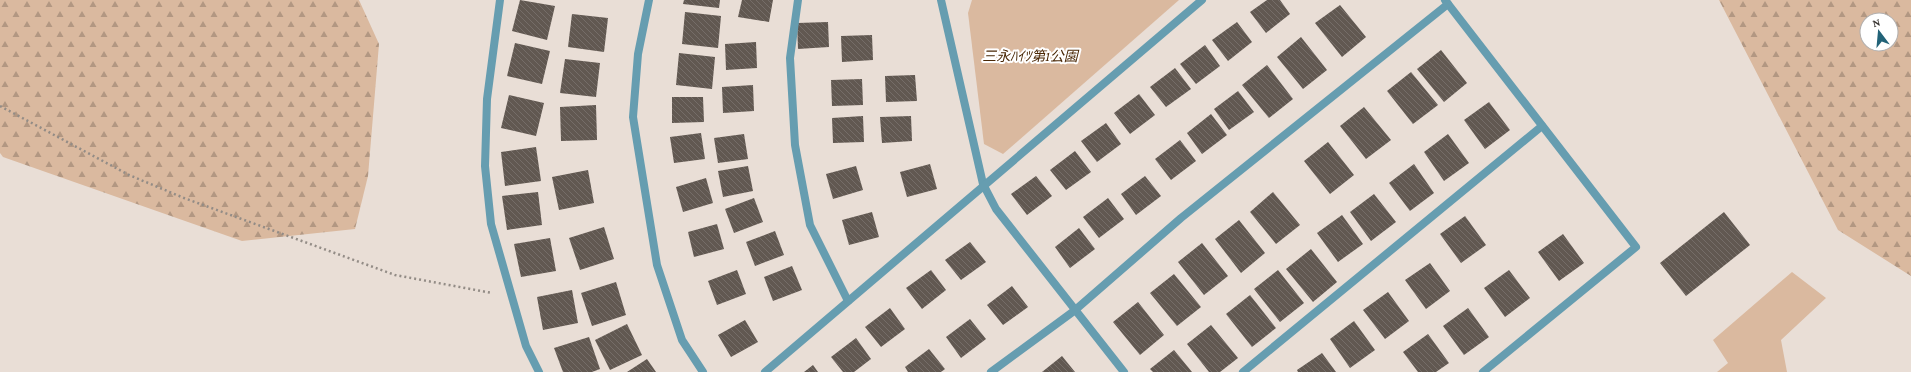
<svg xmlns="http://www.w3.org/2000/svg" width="1911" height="372" viewBox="0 0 1911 372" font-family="'Crimson Pro','Noto Sans JP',serif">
  <defs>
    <pattern id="forest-firs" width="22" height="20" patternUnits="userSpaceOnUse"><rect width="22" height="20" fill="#dab99f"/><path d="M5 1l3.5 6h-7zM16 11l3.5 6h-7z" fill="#b29782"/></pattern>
    <pattern id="building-back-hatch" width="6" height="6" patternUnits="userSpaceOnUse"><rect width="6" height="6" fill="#615851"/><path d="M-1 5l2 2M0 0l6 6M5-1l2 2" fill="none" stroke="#756d68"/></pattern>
  </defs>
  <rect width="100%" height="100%" fill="#e9ded6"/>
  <g fill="url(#forest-firs)" fill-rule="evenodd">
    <path d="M0 0H359L379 44 368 176 355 229 242 241 3 157 0 153Z"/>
    <path d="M1719 0H1911V276L1838 230ZM1867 20H1891V44H1867Z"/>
  </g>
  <g fill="#dab99f">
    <path d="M972 0H1179L1003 154 984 144 968 13Z"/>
    <path d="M1792 272 1826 298 1781 340 1787 372H1717L1728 363 1713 340Z"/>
  </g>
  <g fill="url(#building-back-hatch)">
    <path d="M520 0 555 6 547 40 512 31Z"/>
    <path d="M684 0H720L719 8 683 4Z"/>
    <path d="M742 0H773L769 22 738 17Z"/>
    <path d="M1267 0H1280L1290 14 1266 33 1250 12Z"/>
    <path d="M1340 5 1366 37 1342 57 1315 23Z"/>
    <path d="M685 12 721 16 718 48 682 44Z"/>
    <path d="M572 14 608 18 604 52 568 47Z"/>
    <path d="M828 22 829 47 798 49 797 23Z"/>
    <path d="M1237 22 1252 42 1228 61 1212 40Z"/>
    <path d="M872 35 873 60 842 62 841 36Z"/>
    <path d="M1301 37 1327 70 1303 89 1277 57Z"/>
    <path d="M756 42 757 68 726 70 725 44Z"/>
    <path d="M515 43 550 51 542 84 507 76Z"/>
    <path d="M1205 45 1220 66 1196 84 1180 64Z"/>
    <path d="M1441 50 1467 83 1444 102 1417 69Z"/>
    <path d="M679 53 715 57 712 89 676 85Z"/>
    <path d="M565 59 600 63 596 97 560 93Z"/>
    <path d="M1267 65 1293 99 1269 118 1242 85Z"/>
    <path d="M1175 68 1191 89 1166 107 1150 87Z"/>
    <path d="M1411 72 1438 105 1413 124 1387 91Z"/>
    <path d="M915 75 917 101 886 102 885 76Z"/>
    <path d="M862 79 863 105 832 106 831 80Z"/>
    <path d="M753 85 754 111 723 113 722 87Z"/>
    <path d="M1238 91 1254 112 1229 130 1214 109Z"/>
    <path d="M1139 94 1155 115 1130 134 1114 113Z"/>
    <path d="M509 95 544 103 536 136 501 128Z"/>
    <path d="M672 97H703L704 122 672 123Z"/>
    <path d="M1489 102 1510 130 1485 149 1464 120Z"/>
    <path d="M596 105 597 140 561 141 560 107Z"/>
    <path d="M1364 107 1391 140 1366 159 1340 126Z"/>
    <path d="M1211 114 1227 135 1202 154 1187 133Z"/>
    <path d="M863 116 864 142 833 143 832 118Z"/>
    <path d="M911 116 912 141 882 143 880 117Z"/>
    <path d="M1106 123 1121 144 1097 162 1081 141Z"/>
    <path d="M701 133 705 159 674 163 670 137Z"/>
    <path d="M744 134 748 159 718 163 714 138Z"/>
    <path d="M1448 134 1469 163 1444 181 1424 152Z"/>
    <path d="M1180 140 1196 161 1171 180 1155 159Z"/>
    <path d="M1328 142 1354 175 1330 194 1304 161Z"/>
    <path d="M536 147 541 181 505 186 501 152Z"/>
    <path d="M1075 151 1091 172 1066 190 1050 170Z"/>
    <path d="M930 164 937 189 907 197 900 172Z"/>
    <path d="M1414 164 1434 193 1410 211 1389 183Z"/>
    <path d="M748 166 753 191 723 197 718 171Z"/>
    <path d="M856 166 863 190 833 199 826 174Z"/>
    <path d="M588 170 594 203 559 210 552 177Z"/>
    <path d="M1036 176 1052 196 1027 215 1011 194Z"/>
    <path d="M1145 176 1161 196 1136 215 1121 194Z"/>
    <path d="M706 178 713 203 683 212 676 187Z"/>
    <path d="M538 192 542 225 507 230 502 196Z"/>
    <path d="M1273 192 1300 225 1276 244 1250 212Z"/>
    <path d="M1374 194 1396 222 1371 241 1350 212Z"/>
    <path d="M754 198 763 222 734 233 725 209Z"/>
    <path d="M1108 198 1124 219 1099 238 1083 217Z"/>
    <path d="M872 212 879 237 849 245 842 220Z"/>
    <path d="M1724 212 1750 245 1686 296 1660 263Z"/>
    <path d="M1342 215 1363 244 1338 262 1317 233Z"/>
    <path d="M1465 216 1486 245 1461 263 1440 234Z"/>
    <path d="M1239 220 1265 253 1241 273 1215 239Z"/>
    <path d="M717 224 724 249 694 257 688 232Z"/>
    <path d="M604 227 614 259 580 270 569 238Z"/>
    <path d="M1079 228 1095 249 1070 268 1055 247Z"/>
    <path d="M775 231 784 255 755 266 746 242Z"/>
    <path d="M1563 234 1584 263 1559 281 1538 252Z"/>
    <path d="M550 238 556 271 521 277 514 244Z"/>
    <path d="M970 242 986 262 961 280 945 260Z"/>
    <path d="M1202 243 1228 276 1204 295 1178 262Z"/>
    <path d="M1311 249 1337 282 1313 302 1286 269Z"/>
    <path d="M1430 263 1450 291 1426 309 1405 280Z"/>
    <path d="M792 266 802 290 773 301 764 277Z"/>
    <path d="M737 270 746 294 717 305 708 281Z"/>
    <path d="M931 270 946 290 922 309 906 288Z"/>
    <path d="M1278 270 1304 303 1280 322 1254 289Z"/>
    <path d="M1509 270 1530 298 1505 317 1484 288Z"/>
    <path d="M1174 274 1201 307 1177 326 1150 293Z"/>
    <path d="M616 282 626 315 592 326 581 293Z"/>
    <path d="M1012 286 1028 307 1003 325 987 305Z"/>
    <path d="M572 290 578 323 543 330 537 297Z"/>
    <path d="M1388 292 1409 321 1385 339 1363 310Z"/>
    <path d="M1250 295 1276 328 1252 347 1226 314Z"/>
    <path d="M1138 302 1164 335 1140 355 1113 322Z"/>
    <path d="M890 308 905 329 881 347 865 327Z"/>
    <path d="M1468 308 1489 337 1464 355 1443 326Z"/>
    <path d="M970 319 986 339 961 358 946 337Z"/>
    <path d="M745 320 758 342 731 357 718 335Z"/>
    <path d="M1354 321 1375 350 1350 368 1330 339Z"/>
    <path d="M627 324 642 355 610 370 595 340Z"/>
    <path d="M1211 325 1238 358 1220 372H1209L1187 344Z"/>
    <path d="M1428 334 1449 363 1436 372H1418L1403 352Z"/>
    <path d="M589 337 600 369 592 372H563L554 348Z"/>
    <path d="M856 338 871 359 854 372H843L831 357Z"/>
    <path d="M929 349 945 369 941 372H908L905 367Z"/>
    <path d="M1174 350 1192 372H1153L1150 369Z"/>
    <path d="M1322 353 1336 372H1298L1297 370Z"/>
    <path d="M1062 356 1075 372H1042Z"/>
    <path d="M647 359 656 372H627Z"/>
    <path d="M813 365 818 372H804Z"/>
  </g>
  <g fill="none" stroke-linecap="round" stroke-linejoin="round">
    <path stroke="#938c86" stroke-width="2.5" stroke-dasharray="2 3" stroke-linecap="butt" d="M0 106 129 175 184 198 395 275 492 293"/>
    <g stroke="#669db0" stroke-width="8">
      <path d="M500 0 487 99 485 166 491 224 526 346 539 372"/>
      <path d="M649 0 638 54 633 117 657 265 682 340 703 372"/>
      <path d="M798 0 790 58 795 145 810 225 848 301"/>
      <path d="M941 0 983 184 996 209 1124 372"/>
      <path d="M1445 0 1636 247 1483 372"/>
      <path d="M765 372 1202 0"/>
      <path d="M991 372 1074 311 1181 218 1448 4"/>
      <path d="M1243 372 1542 126"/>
    </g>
  </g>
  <g text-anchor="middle" stroke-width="4" stroke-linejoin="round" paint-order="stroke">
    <g font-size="14" font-style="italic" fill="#492705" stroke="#fff">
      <text x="1030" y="61">三永ﾊｲﾂ第1公園</text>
    </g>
  </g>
  <g transform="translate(1879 32) rotate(344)"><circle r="19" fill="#ffffff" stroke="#b1afae"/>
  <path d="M0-3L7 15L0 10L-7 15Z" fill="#226378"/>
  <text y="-6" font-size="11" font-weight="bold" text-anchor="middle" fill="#3b3734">N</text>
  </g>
</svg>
